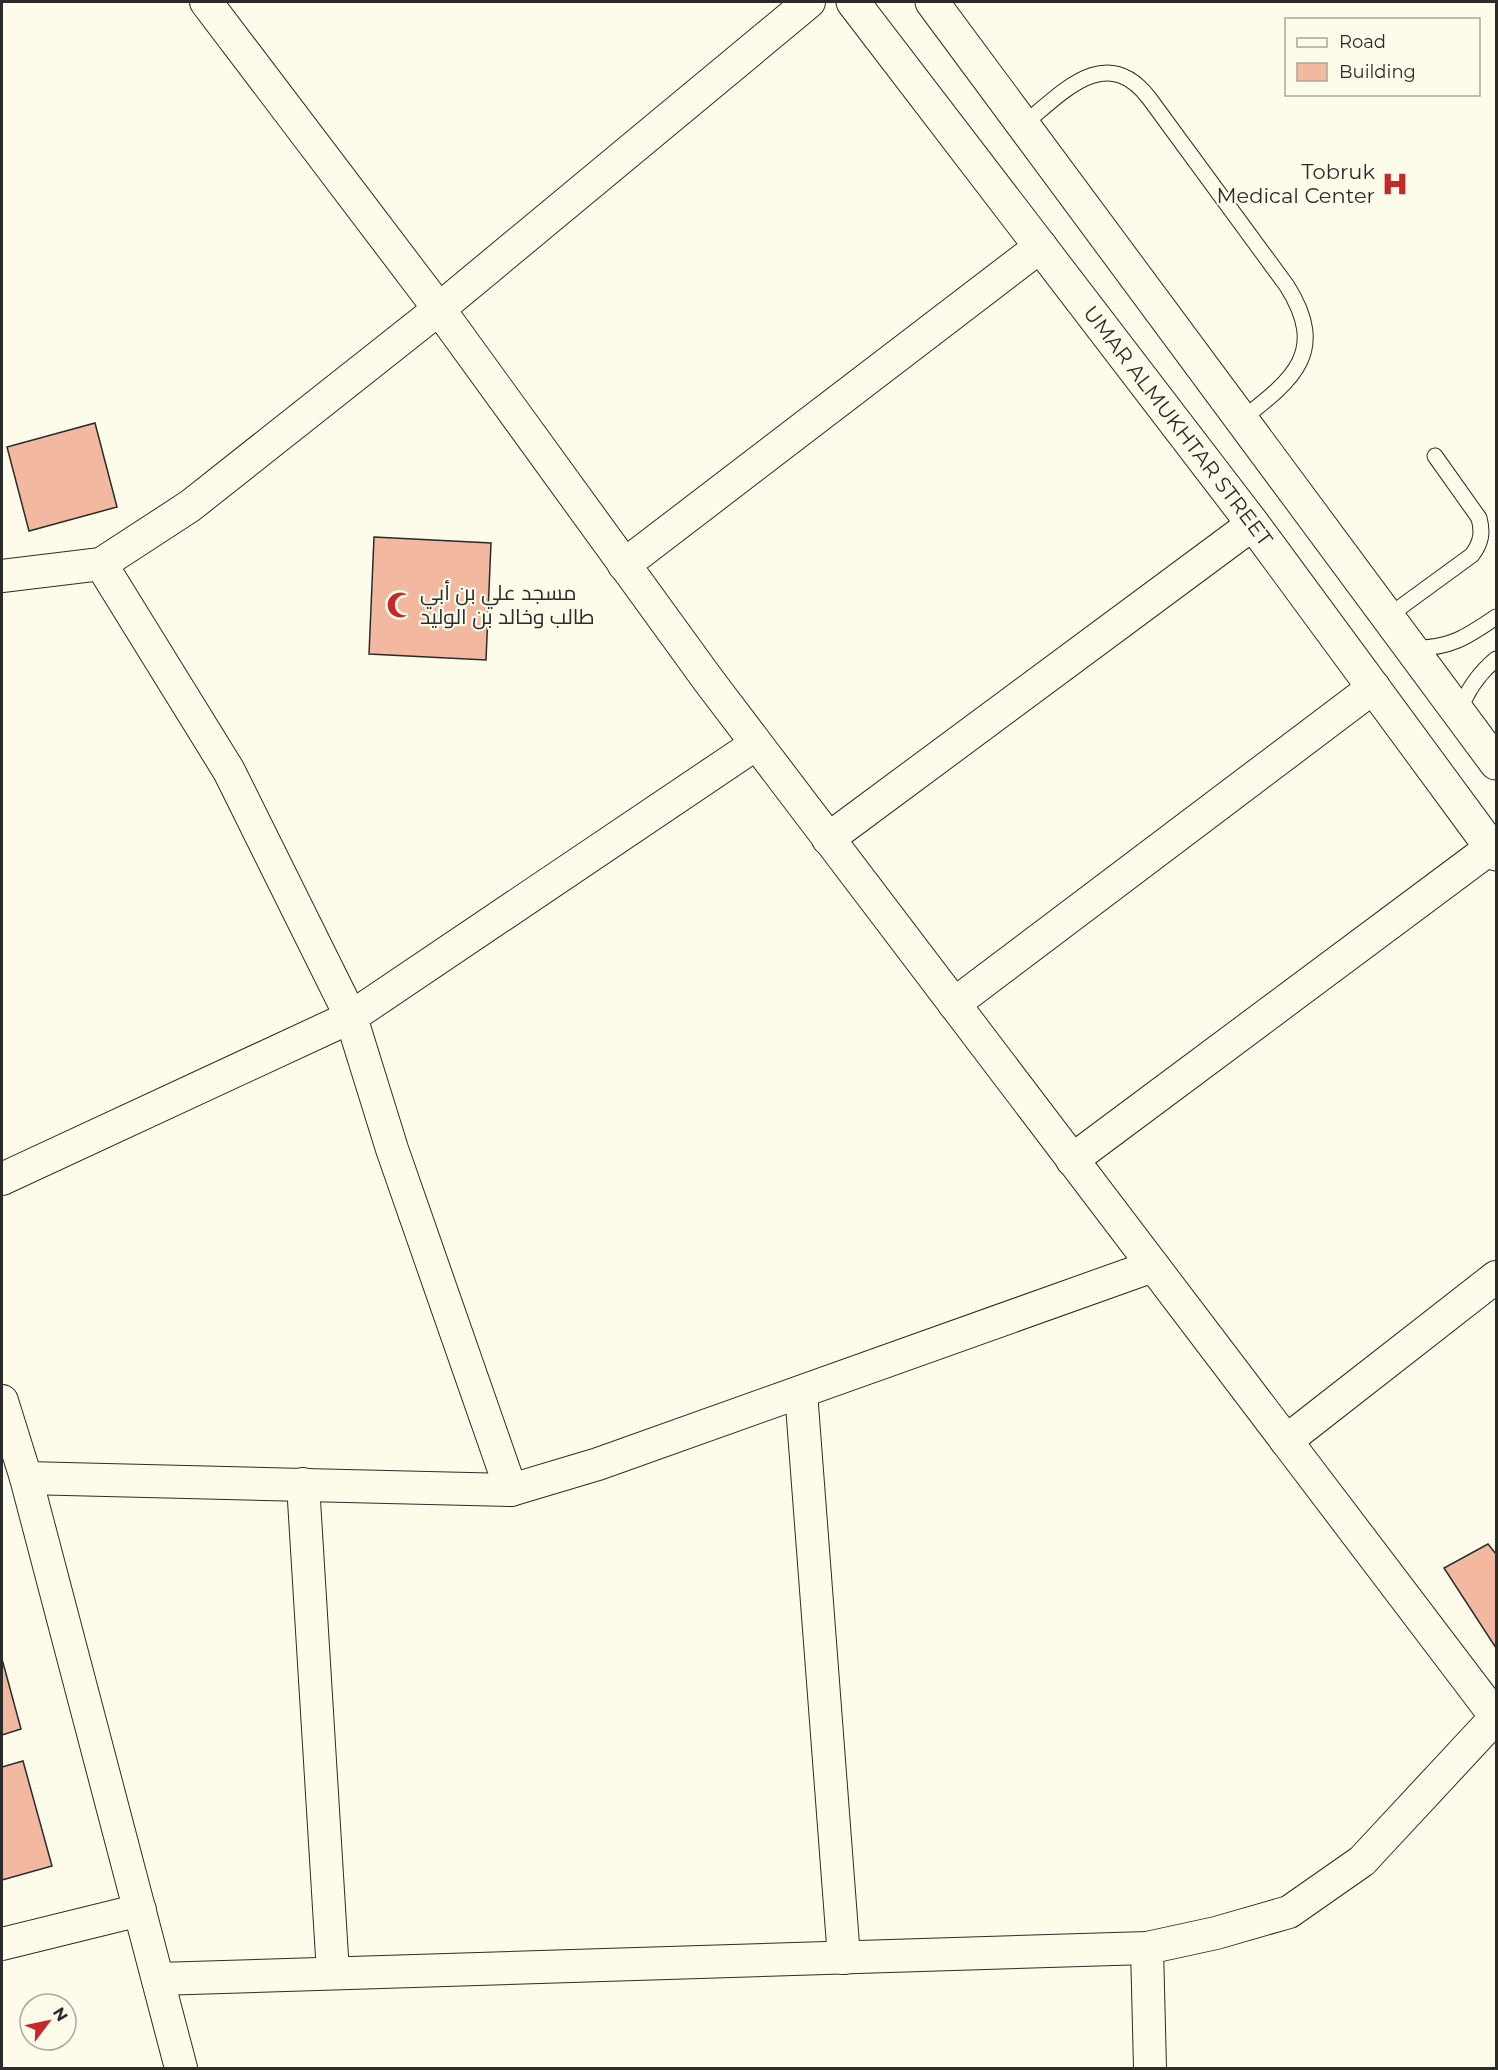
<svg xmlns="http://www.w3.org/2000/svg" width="1498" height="2070" viewBox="0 0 1498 2070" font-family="Montserrat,Cairo,sans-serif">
  <rect width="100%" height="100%" fill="#fdfbea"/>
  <g fill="#f2b8a0" stroke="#2b2b2b" stroke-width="1.5">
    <path d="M95 423 117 507 29 531 7 447Z"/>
    <path d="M374 537 491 543 486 660 369 654Z"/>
    <path d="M1488 1544 1496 1554V1648L1444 1568Z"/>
    <path d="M2 1659 21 1729 2 1735Z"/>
    <path d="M23 1761 52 1866 2 1880V1767Z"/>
  </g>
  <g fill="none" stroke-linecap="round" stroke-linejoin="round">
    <g stroke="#2b2b2b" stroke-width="17">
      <g id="lane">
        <path d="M1024 124C1062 93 1106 42 1149 98L1287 286C1329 353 1292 380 1241 420"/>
        <path d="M1387 617 1472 555C1481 543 1483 533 1479 518L1435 456"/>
        <path d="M1412 648C1449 649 1467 637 1496 617"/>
        <path d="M1459 712C1467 690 1478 674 1496 659"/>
      </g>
    </g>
    <g stroke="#2b2b2b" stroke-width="34">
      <g id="street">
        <path d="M206 2 439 309 709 681 1496 1717"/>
        <path d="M101 564 229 771 351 1017 392 1149 511 1490"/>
        <path d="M624 565 1041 246"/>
        <path d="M2 576 101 564 190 506 439 309 809 2"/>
        <path d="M828 839 1253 524"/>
        <path d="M954 1004 1374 687"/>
        <path d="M1072 1160 1492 847"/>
        <path d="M2 1179 351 1017 756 744"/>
        <path d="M801 1392 844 1958"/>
        <path d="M2 1401 26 1478 181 2068"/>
        <path d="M1286 1441 1496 1277"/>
        <path d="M26 1478 511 1490 598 1464 1153 1266"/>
        <path d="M303 1484 333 1973"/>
        <path d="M2 1944 140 1910"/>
        <path d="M1147 1948 1150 2068"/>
        <path d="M158 1979 1147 1948 1216 1933 1289 1912 1362 1861 1496 1717"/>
      </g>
    </g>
    <g stroke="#2b2b2b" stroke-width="35">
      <g id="secondary">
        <path id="s1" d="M853 2 1253 524 1496 854"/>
        <path d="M932 2 1496 763"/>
      </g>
    </g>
    <use href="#lane" stroke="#fdfbea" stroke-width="15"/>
    <use href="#street" stroke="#fdfbea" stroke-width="32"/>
    <use href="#secondary" stroke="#fdfbea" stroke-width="33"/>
  </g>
  <defs>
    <g id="hospital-bare" transform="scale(2.07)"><path d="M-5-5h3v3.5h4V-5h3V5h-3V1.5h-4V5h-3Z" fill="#c62828" stroke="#fdfbea" stroke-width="2.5" paint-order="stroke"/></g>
    <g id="mosque-bare" transform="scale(2.07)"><path d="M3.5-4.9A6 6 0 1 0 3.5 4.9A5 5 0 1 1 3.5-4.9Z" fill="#c62828" stroke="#fdfbea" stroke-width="2.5" paint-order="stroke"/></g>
  </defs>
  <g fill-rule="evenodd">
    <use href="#hospital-bare" x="1395" y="184"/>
    <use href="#mosque-bare" x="400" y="605"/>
  </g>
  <g text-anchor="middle" stroke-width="4.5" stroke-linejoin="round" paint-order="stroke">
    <g font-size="21" fill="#2b2b2b" stroke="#fdfbea" text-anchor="end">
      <text x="1375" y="179">Tobruk<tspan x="1375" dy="24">Medical Center</tspan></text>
      <text x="420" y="600" text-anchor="start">مسجد علي بن أبي<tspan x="420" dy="24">طالب وخالد بن الوليد</tspan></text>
    </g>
    <g font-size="21" fill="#2b2b2b" stroke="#fdfbea">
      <text dy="7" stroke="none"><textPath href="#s1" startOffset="534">UMAR ALMUKHTAR STREET</textPath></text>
    </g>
  </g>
  <rect width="1498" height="2070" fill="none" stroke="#2b2b2b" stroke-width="6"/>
  <rect x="1285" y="18" width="195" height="78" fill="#fdfbea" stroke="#a9a89e" stroke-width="1.5"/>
  <rect x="1297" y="38" width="30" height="9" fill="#fdfbea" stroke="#a9a89e" stroke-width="1.5"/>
  <text x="1339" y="48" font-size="18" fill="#2b2b2b">Road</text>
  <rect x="1297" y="63" width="30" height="18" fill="#f2b8a0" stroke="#a9a89e" stroke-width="1.5"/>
  <text x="1339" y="78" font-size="18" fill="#2b2b2b">Building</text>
  <g transform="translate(48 2022) rotate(58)"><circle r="28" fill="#fdfbea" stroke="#a9a89e" stroke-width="1.5"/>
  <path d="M0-4.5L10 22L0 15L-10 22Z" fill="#c62828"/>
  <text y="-9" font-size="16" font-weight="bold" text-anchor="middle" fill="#2b2b2b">N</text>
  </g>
</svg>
